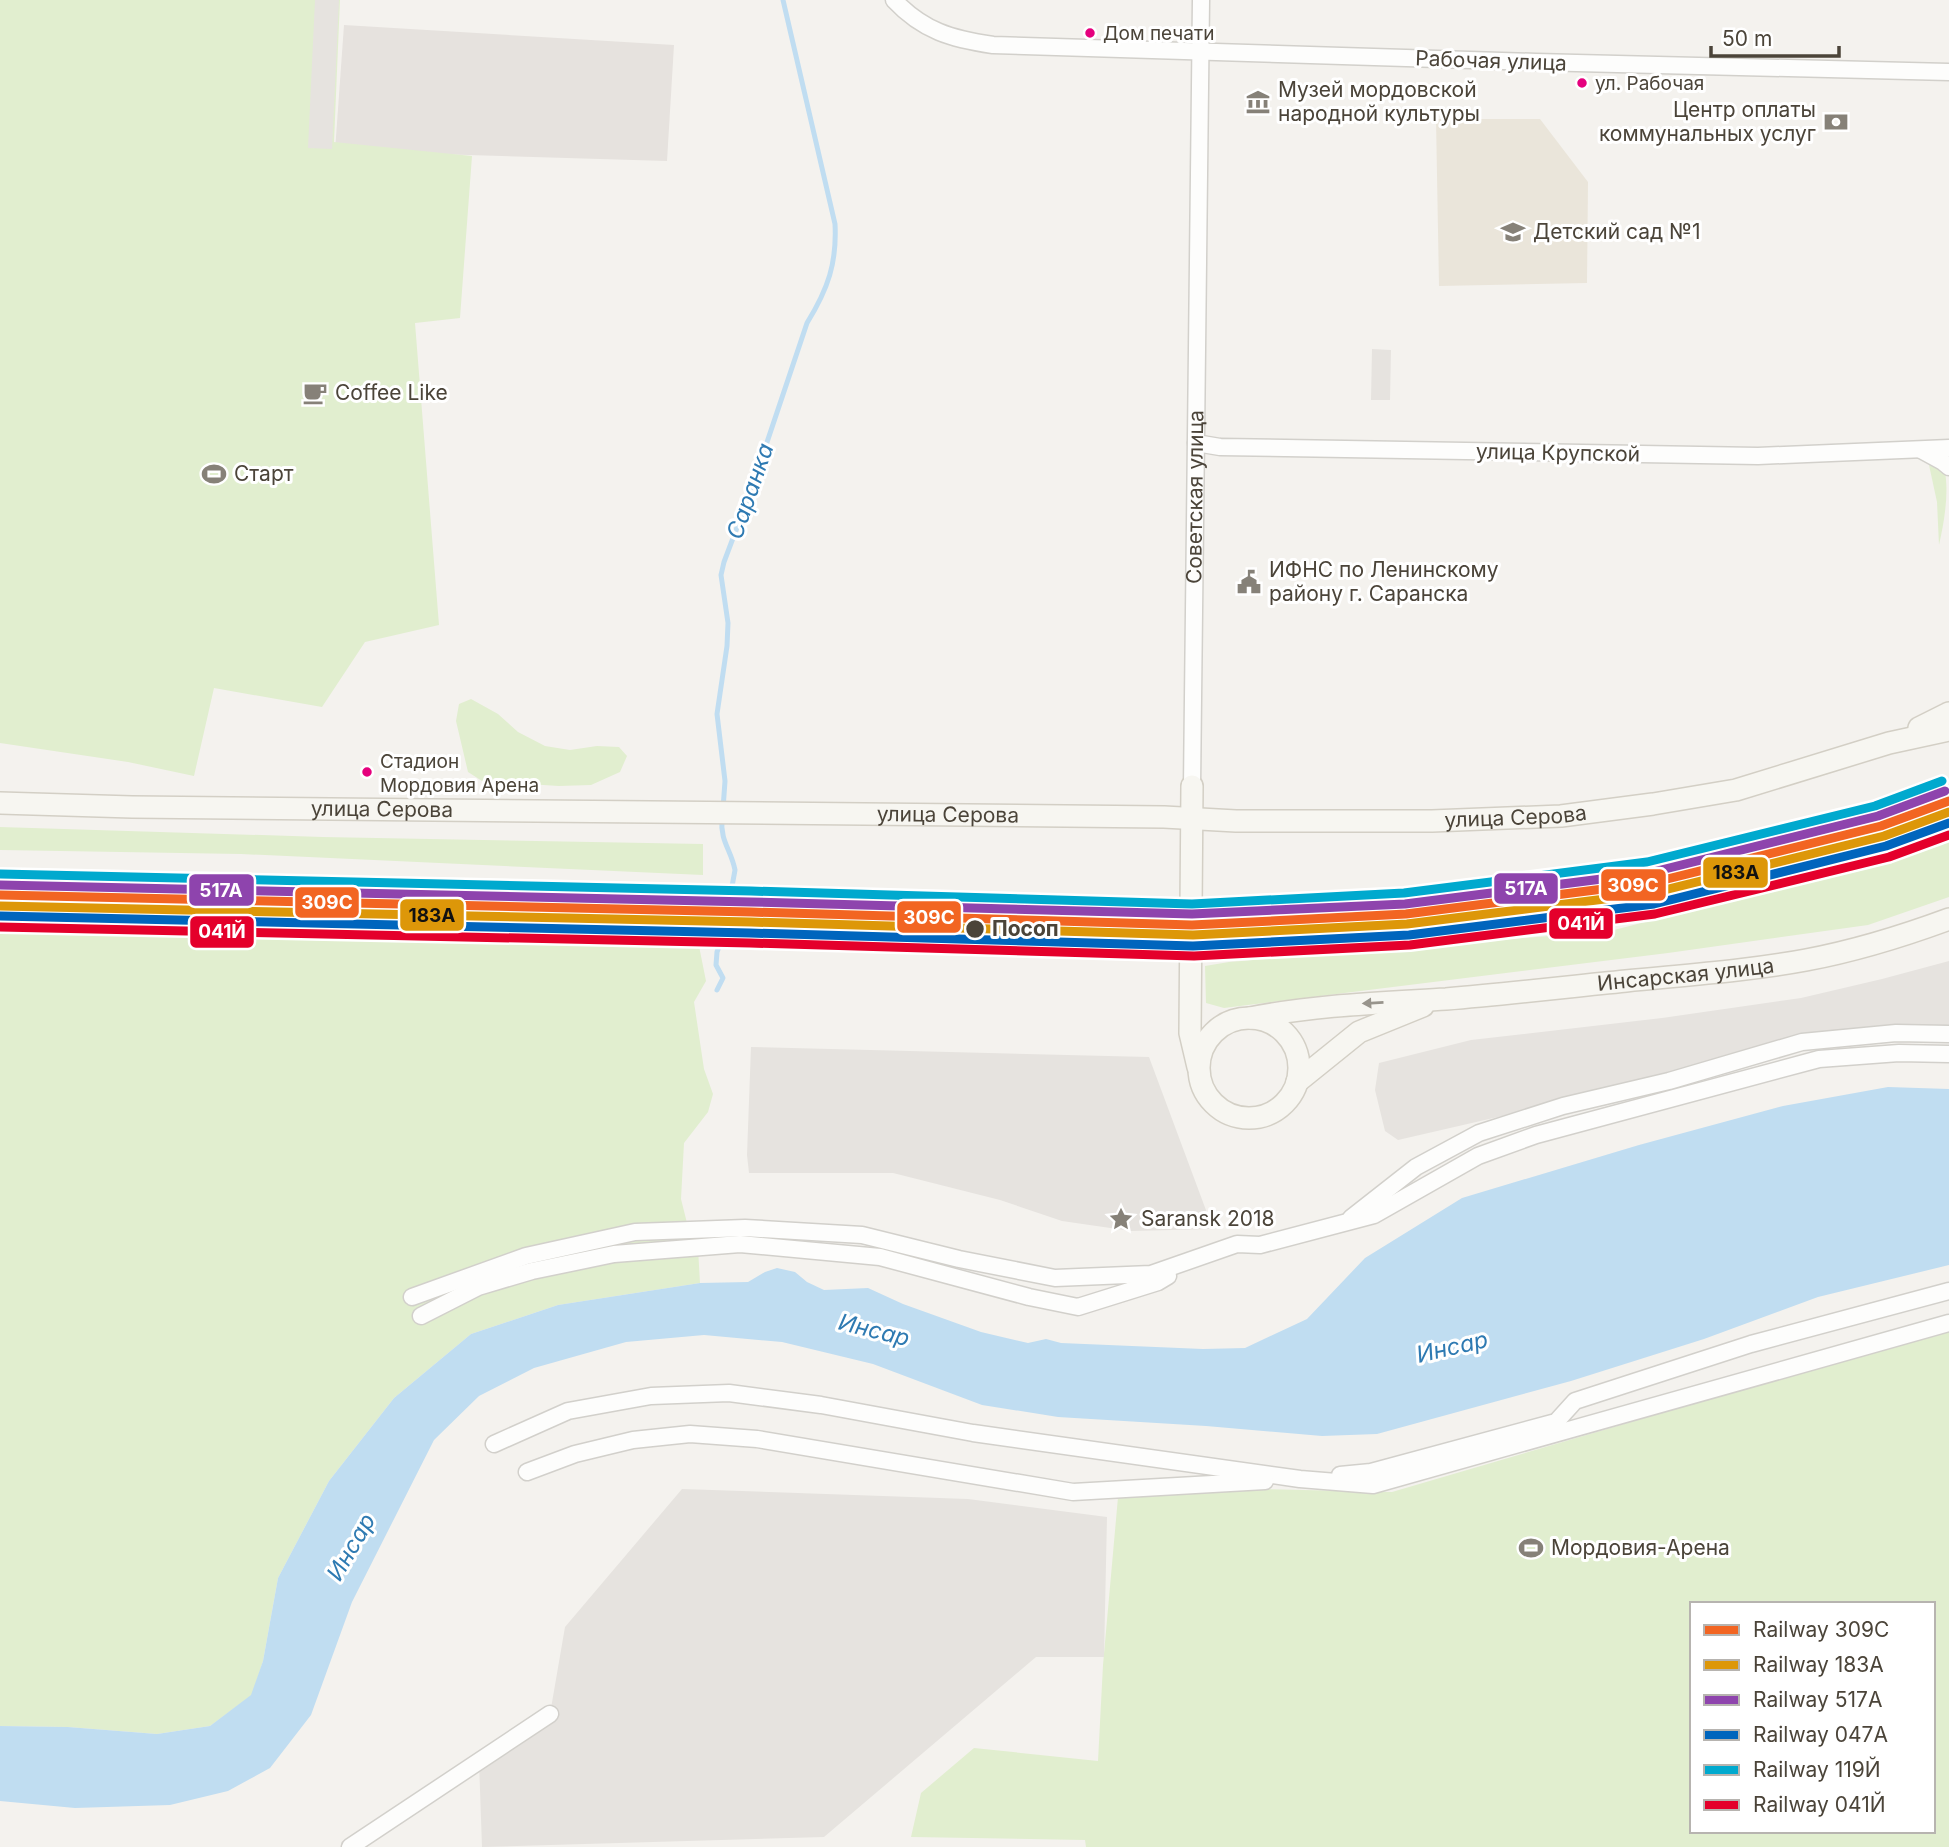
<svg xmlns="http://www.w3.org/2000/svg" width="1949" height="1847" viewBox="0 0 1949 1847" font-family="Inter,sans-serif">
  <rect width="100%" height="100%" fill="#f4f2ee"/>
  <path fill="#e6e2de" d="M344 25 674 45 667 161 335 151Z"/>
  <path fill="#eae5da" d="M1436 119H1540L1588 182 1587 283 1439 286Z"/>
  <g fill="#e1eecf" fill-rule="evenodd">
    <path d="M0 0H340L334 142 472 156 460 318 415 323 439 625 365 642 322 707 214 688 194 776 128 762 0 743Z"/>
    <path d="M1929 465 1945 472C1949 494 1944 523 1939 545L1937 502Z"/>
    <path d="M471 699 498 714 518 732 545 746 570 750 597 746 619 747 627 756 620 772 591 785 559 786 482 781 468 772 456 721 459 704Z"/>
    <path d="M0 827 323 837 703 844V875L241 854 0 850Z"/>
    <path d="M1949 839V897L1868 925 1668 953 1224 1008 1206 1003 1205 966 1229 962 1610 931 1899 857Z"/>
    <path d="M0 913 696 931 706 981 694 1002 704 1069 713 1094 708 1112 684 1143 681 1199 688 1227 698 1248 700 1283 558 1305 471 1334 394 1398 329 1481 278 1578 263 1661 252 1695 210 1726 157 1734 68 1727 0 1726Z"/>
    <path d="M1949 1329V1847H1086L1085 1840 911 1837 921 1793 974 1748 1098 1761 1103 1665 1119 1486 1392 1492ZM1692 1604H1933V1831H1692Z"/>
  </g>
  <g fill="#e6e3df">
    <path d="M315 0H339L332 149 308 148Z"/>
    <path d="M1372 349 1391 350 1390 400H1371Z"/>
    <path d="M1949 961V1030H1874L1398 1140 1385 1131 1375 1090 1379 1063 1471 1040 1662 1018 1801 998 1882 979Z"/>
    <path d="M751 1047 1149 1057 1213 1229 1131 1231 1062 1221 1000 1200 893 1173H749L747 1155Z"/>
    <path d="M682 1489 968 1499 1107 1517 1104 1657H1036L824 1837 482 1847 479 1761 550 1714 565 1627Z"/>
  </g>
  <path fill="#c0ddf1" d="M1888 1087 1949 1089V1265L1818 1297 1704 1339 1571 1381 1377 1434 1322 1436 1206 1426 1058 1417 982 1405 873 1364 782 1342 704 1335 626 1342 534 1368 479 1396 434 1440 352 1602 311 1715 270 1768 228 1791 170 1805 75 1808 0 1801V1726L68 1727 157 1734 210 1726 251 1695 263 1661 278 1578 329 1481 394 1398 471 1334 558 1305 700 1283 748 1282 765 1272 777 1268 795 1272 807 1282 824 1290 868 1288 903 1304 981 1332 1028 1343 1046 1339 1061 1343 1203 1349 1245 1348 1307 1319 1365 1258 1462 1198 1639 1145 1783 1106Z"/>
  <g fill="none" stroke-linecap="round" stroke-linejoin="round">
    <g stroke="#c0ddf1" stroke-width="5">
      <path d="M723 809 725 781 717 714 727 646 728 623 721 575 724 562 750 493 807 323C828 289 837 263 835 224L783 0"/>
      <path d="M717 990 723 978 716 965 717 952 723 936 735 870C731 849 720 842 722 818"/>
    </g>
    <g stroke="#d2d0cb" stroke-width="19">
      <g id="street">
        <path d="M894 0C923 31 952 39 993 45L1536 62 1949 72"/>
        <path d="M1196 443 1220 447 1758 456 1949 448"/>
        <path d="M1921 450 1943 462 1949 467"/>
        <path id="s1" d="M1192 786 1201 0"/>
        <path d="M1351 1218 1416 1167 1479 1133 1563 1106 1669 1081 1802 1042 1896 1033 1949 1034"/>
        <path d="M412 1297 526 1256 635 1232 745 1228 862 1235 959 1259 1055 1278 1151 1274 1237 1244 1260 1245 1374 1215 1478 1156 1536 1135 1819 1059 1899 1053 1949 1054"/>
        <path d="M421 1316 478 1287 532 1271 614 1254 740 1244 880 1257 1029 1297 1078 1307 1158 1282 1168 1276"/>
        <path d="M494 1444 568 1411 651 1396 729 1393 821 1405 973 1433 1300 1479 1373 1485 1949 1323"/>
        <path d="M527 1472 575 1454 633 1440 690 1434 757 1439 1073 1492 1265 1481"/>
        <path d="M1340 1475 1371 1472 1556 1422 1575 1401 1751 1344 1949 1291"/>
        <path d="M350 1847 550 1714"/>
      </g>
    </g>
    <g stroke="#d3cfc5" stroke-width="24">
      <g id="secondary">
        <path d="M1919 728 1949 713"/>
        <path d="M1192 786 1190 1033 1198 1067"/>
        <path id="s2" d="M0 803 132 807 1164 817 1236 821H1432L1561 816 1653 804 1736 790 1889 743 1949 730"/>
        <path id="s3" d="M1250 1018C1315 1005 1380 1003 1446 999 1506 994 1566 987 1626 981 1686 975 1747 971 1806 960 1854 951 1903 936 1949 919"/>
        <circle cx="1249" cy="1068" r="50"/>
        <path d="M1297 1082 1359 1032 1423 1006"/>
      </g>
    </g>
    <use href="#street" stroke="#fdfdfc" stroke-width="16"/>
    <use href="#secondary" stroke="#f7f6f1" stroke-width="21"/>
    <g stroke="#fff" stroke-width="14">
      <path id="rail-1" d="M0 895 751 912 1192 925 1406 914 1651 883 1881 826 1949 801"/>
    </g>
    <g stroke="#fff" stroke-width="14">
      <path id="rail-2" d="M0 906 751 922 1193 935 1407 924 1652 893 1884 836 1949 812"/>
    </g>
    <g stroke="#fff" stroke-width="14">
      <path id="rail-3" d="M0 885 751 902 1192 914 1405 904 1649 873 1878 816 1945 791"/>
    </g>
    <g stroke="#fff" stroke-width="14">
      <path id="rail-4" d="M0 916 750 933 1193 946 1409 935 1654 904 1886 846 1949 823"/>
    </g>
    <g stroke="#fff" stroke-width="14">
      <path id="rail-5" d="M0 874 751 891 1192 904 1404 893 1647 862 1875 806 1942 781"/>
    </g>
    <g stroke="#fff" stroke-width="14">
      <path id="rail-6" d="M0 927 750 943 1194 956 1410 945 1655 914 1889 857 1949 835"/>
    </g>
    <use href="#rail-1" stroke="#f26522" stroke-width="9"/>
    <use href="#rail-2" stroke="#dd9709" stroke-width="9"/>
    <use href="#rail-3" stroke="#8e44ad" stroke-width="9"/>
    <use href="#rail-4" stroke="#0065bd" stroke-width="9"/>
    <use href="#rail-5" stroke="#00a9ce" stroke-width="9"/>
    <use href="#rail-6" stroke="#e4002b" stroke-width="9"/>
  </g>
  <defs><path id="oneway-solid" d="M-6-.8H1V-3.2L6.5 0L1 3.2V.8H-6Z" transform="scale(1.75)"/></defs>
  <use fill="#98948c" href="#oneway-solid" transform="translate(1373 1003) rotate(177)"/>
  <defs>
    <g id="museum-bare" transform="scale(1.89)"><path d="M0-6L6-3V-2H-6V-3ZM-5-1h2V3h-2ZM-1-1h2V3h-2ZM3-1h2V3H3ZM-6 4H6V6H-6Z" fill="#868178" stroke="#fff" stroke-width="2.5" paint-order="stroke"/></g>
    <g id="bank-bare" transform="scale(1.89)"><path d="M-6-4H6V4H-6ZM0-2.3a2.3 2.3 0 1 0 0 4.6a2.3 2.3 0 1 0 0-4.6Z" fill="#868178" stroke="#fff" stroke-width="2.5" paint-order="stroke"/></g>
    <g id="school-bare" transform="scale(1.89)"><path d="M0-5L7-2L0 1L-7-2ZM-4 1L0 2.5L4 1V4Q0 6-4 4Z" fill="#868178" stroke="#fff" stroke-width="2.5" paint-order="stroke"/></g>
    <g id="cafe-bare" transform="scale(1.89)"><path d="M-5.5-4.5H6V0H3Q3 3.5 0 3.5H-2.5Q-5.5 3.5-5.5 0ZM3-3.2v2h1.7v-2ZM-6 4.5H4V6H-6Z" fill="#868178" stroke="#fff" stroke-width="2.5" paint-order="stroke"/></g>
    <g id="stadium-bare" transform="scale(1.89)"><path d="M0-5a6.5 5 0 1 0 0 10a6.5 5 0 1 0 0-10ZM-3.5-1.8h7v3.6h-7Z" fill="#868178" stroke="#fff" stroke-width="2.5" paint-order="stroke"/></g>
    <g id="civic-bare" transform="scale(1.89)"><path d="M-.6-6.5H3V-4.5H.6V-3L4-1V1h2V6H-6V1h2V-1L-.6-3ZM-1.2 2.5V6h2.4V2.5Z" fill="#868178" stroke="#fff" stroke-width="2.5" paint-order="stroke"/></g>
    <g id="sight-bare" transform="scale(1.89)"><path d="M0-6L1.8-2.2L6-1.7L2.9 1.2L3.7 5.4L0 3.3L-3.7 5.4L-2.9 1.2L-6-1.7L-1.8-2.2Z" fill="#868178" stroke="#fff" stroke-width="2.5" paint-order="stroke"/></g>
  </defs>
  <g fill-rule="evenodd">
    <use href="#museum-bare" x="1258" y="102"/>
    <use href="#bank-bare" x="1836" y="122"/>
    <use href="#school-bare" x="1513" y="232"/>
    <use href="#cafe-bare" x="315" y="393"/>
    <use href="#stadium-bare" x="214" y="474"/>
    <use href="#civic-bare" x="1249" y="582"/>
    <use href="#sight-bare" x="1121" y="1219"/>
    <use href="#stadium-bare" x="1531" y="1548"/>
  </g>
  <g fill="#e5007d" stroke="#fff" stroke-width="2.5">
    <circle cx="1090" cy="33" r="6"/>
    <circle cx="1582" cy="83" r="6"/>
    <circle cx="367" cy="772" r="6"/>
  </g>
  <circle fill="#4b4439" stroke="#fff" stroke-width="2.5" cx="975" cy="929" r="10"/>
  <g text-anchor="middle" stroke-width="6" stroke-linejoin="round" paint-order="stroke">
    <g font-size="19" fill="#4b4439" stroke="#fff" text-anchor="start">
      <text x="1103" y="40">Дом печати</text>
      <text x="1595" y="90">ул. Рабочая</text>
      <text x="380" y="768">Стадион<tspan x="380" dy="24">Мордовия Арена</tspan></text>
    </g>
    <g font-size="21" fill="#4b4439" stroke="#fff">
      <text transform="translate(1491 61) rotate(2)" y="7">Рабочая улица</text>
      <text transform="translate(1558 453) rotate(1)" y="7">улица Крупской</text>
      <text dy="7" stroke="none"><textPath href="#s1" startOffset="289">Советская улица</textPath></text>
      <text dy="7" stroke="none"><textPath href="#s2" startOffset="382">улица Серова</textPath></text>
      <text dy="7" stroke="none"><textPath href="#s2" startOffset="948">улица Серова</textPath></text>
      <text dy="7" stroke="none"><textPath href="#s2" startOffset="1516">улица Серова</textPath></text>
      <text dy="7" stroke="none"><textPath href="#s3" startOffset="438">Инсарская улица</textPath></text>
    </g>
    <g font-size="21" fill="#4b4439" stroke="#fff" text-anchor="start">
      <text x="1278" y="97">Музей мордовской<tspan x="1278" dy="24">народной культуры</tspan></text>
      <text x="1816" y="117" text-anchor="end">Центр оплаты<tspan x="1816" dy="24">коммунальных услуг</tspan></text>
      <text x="1533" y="239">Детский сад №1</text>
      <text x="335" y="400">Coffee Like</text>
      <text x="234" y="481">Старт</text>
      <text x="1269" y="577">ИФНС по Ленинскому<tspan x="1269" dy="24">району г. Саранска</tspan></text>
      <text x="1141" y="1226">Saransk 2018</text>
      <text x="1551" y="1555">Мордовия-Арена</text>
    </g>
    <g font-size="21" font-weight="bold" fill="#4b4439" stroke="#fff" text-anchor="start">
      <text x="992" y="936">Посоп</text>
    </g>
    <g font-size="23" font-style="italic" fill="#2e7ab2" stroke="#fff">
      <text transform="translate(750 491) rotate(-71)" y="8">Саранка</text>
      <text transform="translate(874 1330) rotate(14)" y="8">Инсар</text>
      <text transform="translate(1452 1347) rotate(-13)" y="8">Инсар</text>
      <text transform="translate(351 1547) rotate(-60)" y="8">Инсар</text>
    </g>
  </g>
  <g stroke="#fff" stroke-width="2.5">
    <rect x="1702" y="856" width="67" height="33" rx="7" fill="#dd9709"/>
    <rect x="1600" y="868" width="67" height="34" rx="7" fill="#f26522"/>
    <rect x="1493" y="872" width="66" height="33" rx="7" fill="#8e44ad"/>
    <rect x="188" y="873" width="67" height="34" rx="7" fill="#8e44ad"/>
    <rect x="294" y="886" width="66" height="33" rx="7" fill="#f26522"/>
    <rect x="399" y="898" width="66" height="34" rx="7" fill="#dd9709"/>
    <rect x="896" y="900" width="66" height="34" rx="7" fill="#f26522"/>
    <rect x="1548" y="907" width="66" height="33" rx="7" fill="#e4002b"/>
    <rect x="189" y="915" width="66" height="34" rx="7" fill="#e4002b"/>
  </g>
  <g font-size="19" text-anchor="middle" font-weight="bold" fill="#fff">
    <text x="1633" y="892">309С</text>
    <text x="1526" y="895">517А</text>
    <text x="221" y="897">517А</text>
    <text x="327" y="909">309С</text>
    <text x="929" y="924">309С</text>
    <text x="1581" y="930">041Й</text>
    <text x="222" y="938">041Й</text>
  </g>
  <g font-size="19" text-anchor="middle" font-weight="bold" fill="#111">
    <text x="1736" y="879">183А</text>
    <text x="432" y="922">183А</text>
  </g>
  <rect x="1690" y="1602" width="245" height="231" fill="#ffffff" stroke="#b7b4b0" stroke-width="2"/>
  <rect x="1704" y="1625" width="35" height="10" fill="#f26522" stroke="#b7b4b0" stroke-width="2"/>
  <text x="1753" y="1637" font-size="21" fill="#4b4439">Railway 309С</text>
  <rect x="1704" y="1660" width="35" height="10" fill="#dd9709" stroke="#b7b4b0" stroke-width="2"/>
  <text x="1753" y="1672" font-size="21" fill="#4b4439">Railway 183А</text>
  <rect x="1704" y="1695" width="35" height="10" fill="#8e44ad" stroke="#b7b4b0" stroke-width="2"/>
  <text x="1753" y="1707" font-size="21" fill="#4b4439">Railway 517А</text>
  <rect x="1704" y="1730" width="35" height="10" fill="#0065bd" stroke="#b7b4b0" stroke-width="2"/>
  <text x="1753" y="1742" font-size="21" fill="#4b4439">Railway 047А</text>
  <rect x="1704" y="1765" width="35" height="10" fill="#00a9ce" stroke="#b7b4b0" stroke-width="2"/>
  <text x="1753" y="1777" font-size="21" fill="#4b4439">Railway 119Й</text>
  <rect x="1704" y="1800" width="35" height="10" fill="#e4002b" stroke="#b7b4b0" stroke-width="2"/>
  <text x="1753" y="1812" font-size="21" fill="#4b4439">Railway 041Й</text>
  <path d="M1711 46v10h128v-10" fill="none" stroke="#4b4439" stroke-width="3.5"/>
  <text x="1722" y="46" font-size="21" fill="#4b4439" stroke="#ffffff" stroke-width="5" paint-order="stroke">50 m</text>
</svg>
